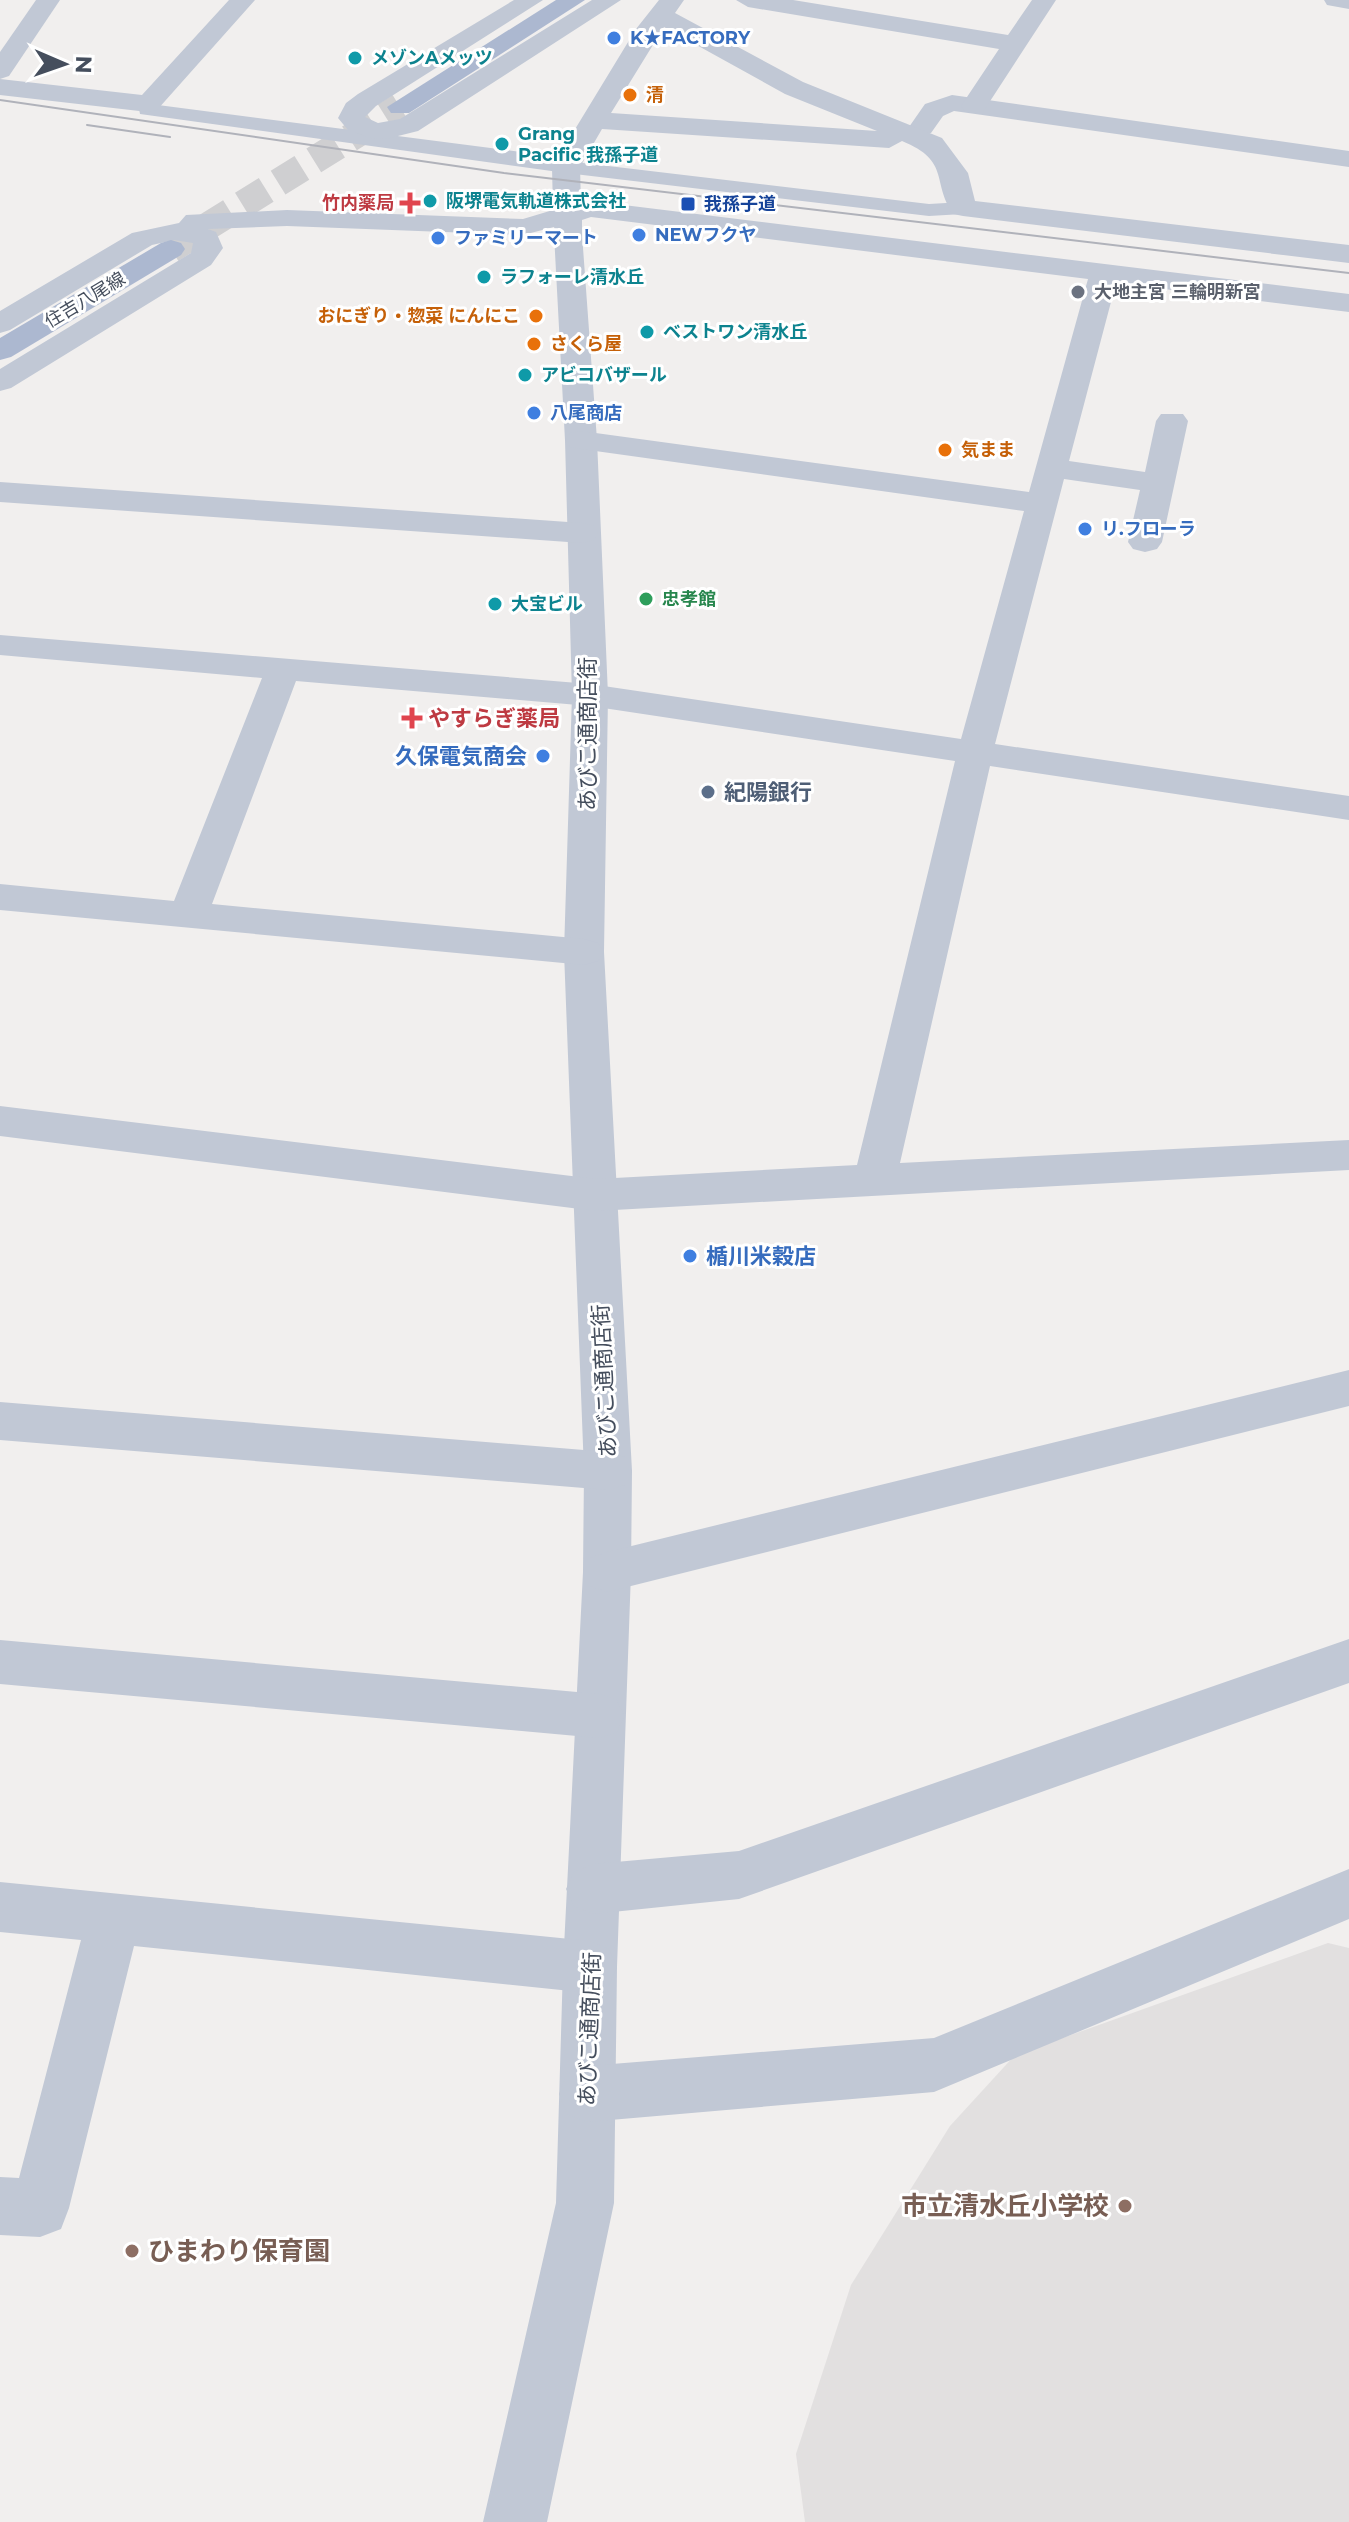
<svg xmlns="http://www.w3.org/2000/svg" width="1349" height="2522" viewBox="0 0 1349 2522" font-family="Montserrat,'Noto Sans JP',sans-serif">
  <rect width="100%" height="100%" fill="#f1efee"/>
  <path fill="#e2e0e0" d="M1328 1943 1349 1948V2522H805L796 2454 851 2285 950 2126 1015 2055Z"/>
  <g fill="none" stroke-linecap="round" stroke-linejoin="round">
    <path stroke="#cfcfd1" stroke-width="28" stroke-dasharray="28 14" stroke-linecap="butt" d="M171 249 400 107"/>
    <path fill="#c1c8d5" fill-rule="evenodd" d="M148 98 155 100 158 105 521 152 566 161 929 204 963 202 974 208 963 214 929 216 566 173 140 114 138 104Z"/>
    <g fill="#c1c8d5" fill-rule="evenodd">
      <path d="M1324 0H1349V9L1327 5Z"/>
      <path d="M952 95 1349 151V167L954 111 943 116 931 133H913L909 127 925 104Z"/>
      <path d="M568 226 578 228 582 234 597 440 608 695 604 952 632 1471 631 1572 617 1967 614 2203 547 2522H483L556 2203 563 1967 583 1572 584 1471 564 952 572 695 565 440 554 234 558 228Z"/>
    </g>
    <g fill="#c1c8d5" fill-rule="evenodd">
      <path d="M36 0H60L9 76 0 79V52Z"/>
      <path d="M229 0H255L157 110 148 112 0 95V79L142 95Z"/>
      <path d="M514 0H543L376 106 365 117 378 123 400 119 592 0H621L418 131 386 139 371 138 348 130 338 118 346 103 358 94Z"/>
      <path d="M659 0H684L675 13 803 82 942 138 968 173 975 201 1349 245V263L963 216 953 214C931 181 951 161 902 141L889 148 602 129 580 167 581 203 591 201 1349 294V312L1116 283 1069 461 1145 472 1156 421 1161 414H1183L1188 421 1162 542 1157 549 1145 552 1133 549 1128 542 1140 490 1064 479 995 744 1349 796V820L990 766 900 1163 1349 1140V1170L596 1211 0 1136V1106L596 1179 857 1165 955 761 590 706 296 681 212 904 584 939 598 943 604 952 598 961 584 965 0 910V884L174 901 262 678 0 655V635L590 684 961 739 1024 511 581 449 570 447 565 440 570 433 581 431 1029 492 1088 279 591 217 582 220V234L578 240H558L554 227 523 235 287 226 208 229 216 232 223 248 211 265 11 388 0 391V369L191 253 193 243 174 240 152 245 10 330 0 333V311L132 233 179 223 186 215 287 210 523 219 553 210 552 167 636 29ZM664 27 785 94 877 131 611 113Z"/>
      <path d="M736 0H793L1008 35 1032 0H1056L983 112H965L961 106 999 49 748 7Z"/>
      <path d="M0 482 582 523 594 526 598 533 594 540 582 543 0 502Z"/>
      <path d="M1349 1370V1406L607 1592 590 1586 583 1572 590 1558 607 1552Z"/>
      <path d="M0 1402 608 1452 625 1457 632 1471 625 1485 608 1490 0 1440Z"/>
      <path d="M1349 1639V1683L739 1899 593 1914 574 1906 566 1889 574 1872 593 1864 739 1851Z"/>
      <path d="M0 1640 599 1694 617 1700 624 1716 617 1732 599 1738 0 1684Z"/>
      <path d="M1349 1869V1919L934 2092 587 2122 567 2114 559 2094 567 2074 587 2066 934 2038Z"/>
      <path d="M0 1882 590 1941 609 1949 617 1967 609 1985 590 1993 134 1946 69 2208 61 2229 40 2237 0 2235V2177L19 2178 81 1940 0 1932Z"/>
    </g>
    <g fill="#acb8d0" fill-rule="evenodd">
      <path d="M556 0H585L409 113H391L387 107Z"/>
      <path d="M171 240 181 243 185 249 181 255 11 357 0 360V338L161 243Z"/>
    </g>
    <g stroke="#b0b2ba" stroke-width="2">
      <path d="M0 100 504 173 1349 273"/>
      <path d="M87 125 170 137"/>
    </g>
  </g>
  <g fill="#3f7fe0" stroke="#fff" stroke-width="3">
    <circle cx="614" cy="38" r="8"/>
    <circle cx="639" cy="235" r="8"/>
    <circle cx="438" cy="238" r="8"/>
    <circle cx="534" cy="413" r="8"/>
    <circle cx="1085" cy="529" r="8"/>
    <circle cx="543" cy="756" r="8"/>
    <circle cx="690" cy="1256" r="8"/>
  </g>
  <g fill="#0f9aa8" stroke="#fff" stroke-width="3">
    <circle cx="355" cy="58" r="8"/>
    <circle cx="502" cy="144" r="8"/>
    <circle cx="430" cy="201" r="8"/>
    <circle cx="484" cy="277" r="8"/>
    <circle cx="647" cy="332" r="8"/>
    <circle cx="525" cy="375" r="8"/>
    <circle cx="495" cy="604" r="8"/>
  </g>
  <g fill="#e8710a" stroke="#fff" stroke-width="3">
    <circle cx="630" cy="95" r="8"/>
    <circle cx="536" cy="316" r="8"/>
    <circle cx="534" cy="344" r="8"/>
    <circle cx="945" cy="450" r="8"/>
  </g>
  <g fill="#e0444e" stroke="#fff" stroke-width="3">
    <path d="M406 191h8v8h8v8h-8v8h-8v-8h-8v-8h8z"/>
    <path d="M408 706h8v8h8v8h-8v8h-8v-8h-8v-8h8z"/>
  </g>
  <rect fill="#1a4fb4" stroke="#fff" stroke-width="3" x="680" y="196" width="16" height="16" rx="4"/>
  <circle fill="#6b7280" stroke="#fff" stroke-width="3" cx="1078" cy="292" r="8"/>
  <circle fill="#2e9e5b" stroke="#fff" stroke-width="3" cx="646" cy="599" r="8"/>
  <circle fill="#5c6f8a" stroke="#fff" stroke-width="3" cx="708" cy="792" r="8"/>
  <g fill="#8d6e63" stroke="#fff" stroke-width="3">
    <circle cx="1125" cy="2206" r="8"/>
    <circle cx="132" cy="2251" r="8"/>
  </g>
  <g text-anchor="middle" stroke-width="6" stroke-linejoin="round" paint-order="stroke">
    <g font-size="18" font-weight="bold" fill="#366cbe" stroke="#fff" text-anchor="start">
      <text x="630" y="44">K★FACTORY</text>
      <text x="655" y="241">NEWフクヤ</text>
      <text x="454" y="244">ファミリーマート</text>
      <text x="550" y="419">八尾商店</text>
      <text x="1101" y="535">リ.フローラ</text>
    </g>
    <g font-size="18" font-weight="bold" fill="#0d838f" stroke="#fff" text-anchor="start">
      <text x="371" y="64">メゾンAメッツ</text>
      <text x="518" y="140">Grang<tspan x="518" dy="21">Pacific 我孫子道</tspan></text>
      <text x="446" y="207">阪堺電気軌道株式会社</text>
      <text x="500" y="283">ラフォーレ清水丘</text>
      <text x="663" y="338">ベストワン清水丘</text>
      <text x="541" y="381">アビコバザール</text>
      <text x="511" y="610">大宝ビル</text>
    </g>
    <g font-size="18" font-weight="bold" fill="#c56008" stroke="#fff" text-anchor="start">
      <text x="646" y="101">清</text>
      <text x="520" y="322" text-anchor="end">おにぎり・惣菜 にんにこ</text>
      <text x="550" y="350">さくら屋</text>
      <text x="961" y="456">気まま</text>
    </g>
    <g font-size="18" font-weight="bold" fill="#be3a42" stroke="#fff" text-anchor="end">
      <text x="394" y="209">竹内薬局</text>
    </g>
    <g font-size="18" font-weight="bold" fill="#164399" stroke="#fff" text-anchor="start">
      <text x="704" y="210">我孫子道</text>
    </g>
    <g font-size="18" font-weight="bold" fill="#5b616d" stroke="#fff" text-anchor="start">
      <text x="1094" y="298">大地主宮 三輪明新宮</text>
    </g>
    <g font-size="18" fill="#454e5d" stroke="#fff">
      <text transform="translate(85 300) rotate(-31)" y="6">住吉八尾線</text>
    </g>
    <g font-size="18" font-weight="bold" fill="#27864d" stroke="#fff" text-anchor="start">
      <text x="662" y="605">忠孝館</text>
    </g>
    <g font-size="22" font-weight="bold" fill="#be3a42" stroke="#fff" text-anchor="start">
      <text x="428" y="726">やすらぎ薬局</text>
    </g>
    <g font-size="22" fill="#454e5d" stroke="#fff">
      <text transform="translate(587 734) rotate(-90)" y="8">あびこ通商店街</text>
      <text transform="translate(604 1381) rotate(-93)" y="8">あびこ通商店街</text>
      <text transform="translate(589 2029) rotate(-88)" y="8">あびこ通商店街</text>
    </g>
    <g font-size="22" font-weight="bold" fill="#366cbe" stroke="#fff" text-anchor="end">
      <text x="527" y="764">久保電気商会</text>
      <text x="706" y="1264" text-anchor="start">楯川米穀店</text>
    </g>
    <g font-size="22" font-weight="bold" fill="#4e5e75" stroke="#fff" text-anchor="start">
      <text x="724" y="800">紀陽銀行</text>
    </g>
    <g font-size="26" font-weight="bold" fill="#785e54" stroke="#fff" text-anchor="end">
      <text x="1109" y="2215">市立清水丘小学校</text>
      <text x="148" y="2260" text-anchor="start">ひまわり保育園</text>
    </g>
  </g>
  <g transform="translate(64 64) rotate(92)" stroke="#ffffff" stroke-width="6" paint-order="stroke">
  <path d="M0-6L14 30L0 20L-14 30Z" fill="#454e5d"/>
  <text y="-12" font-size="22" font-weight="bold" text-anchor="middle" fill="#454e5d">N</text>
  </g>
</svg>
